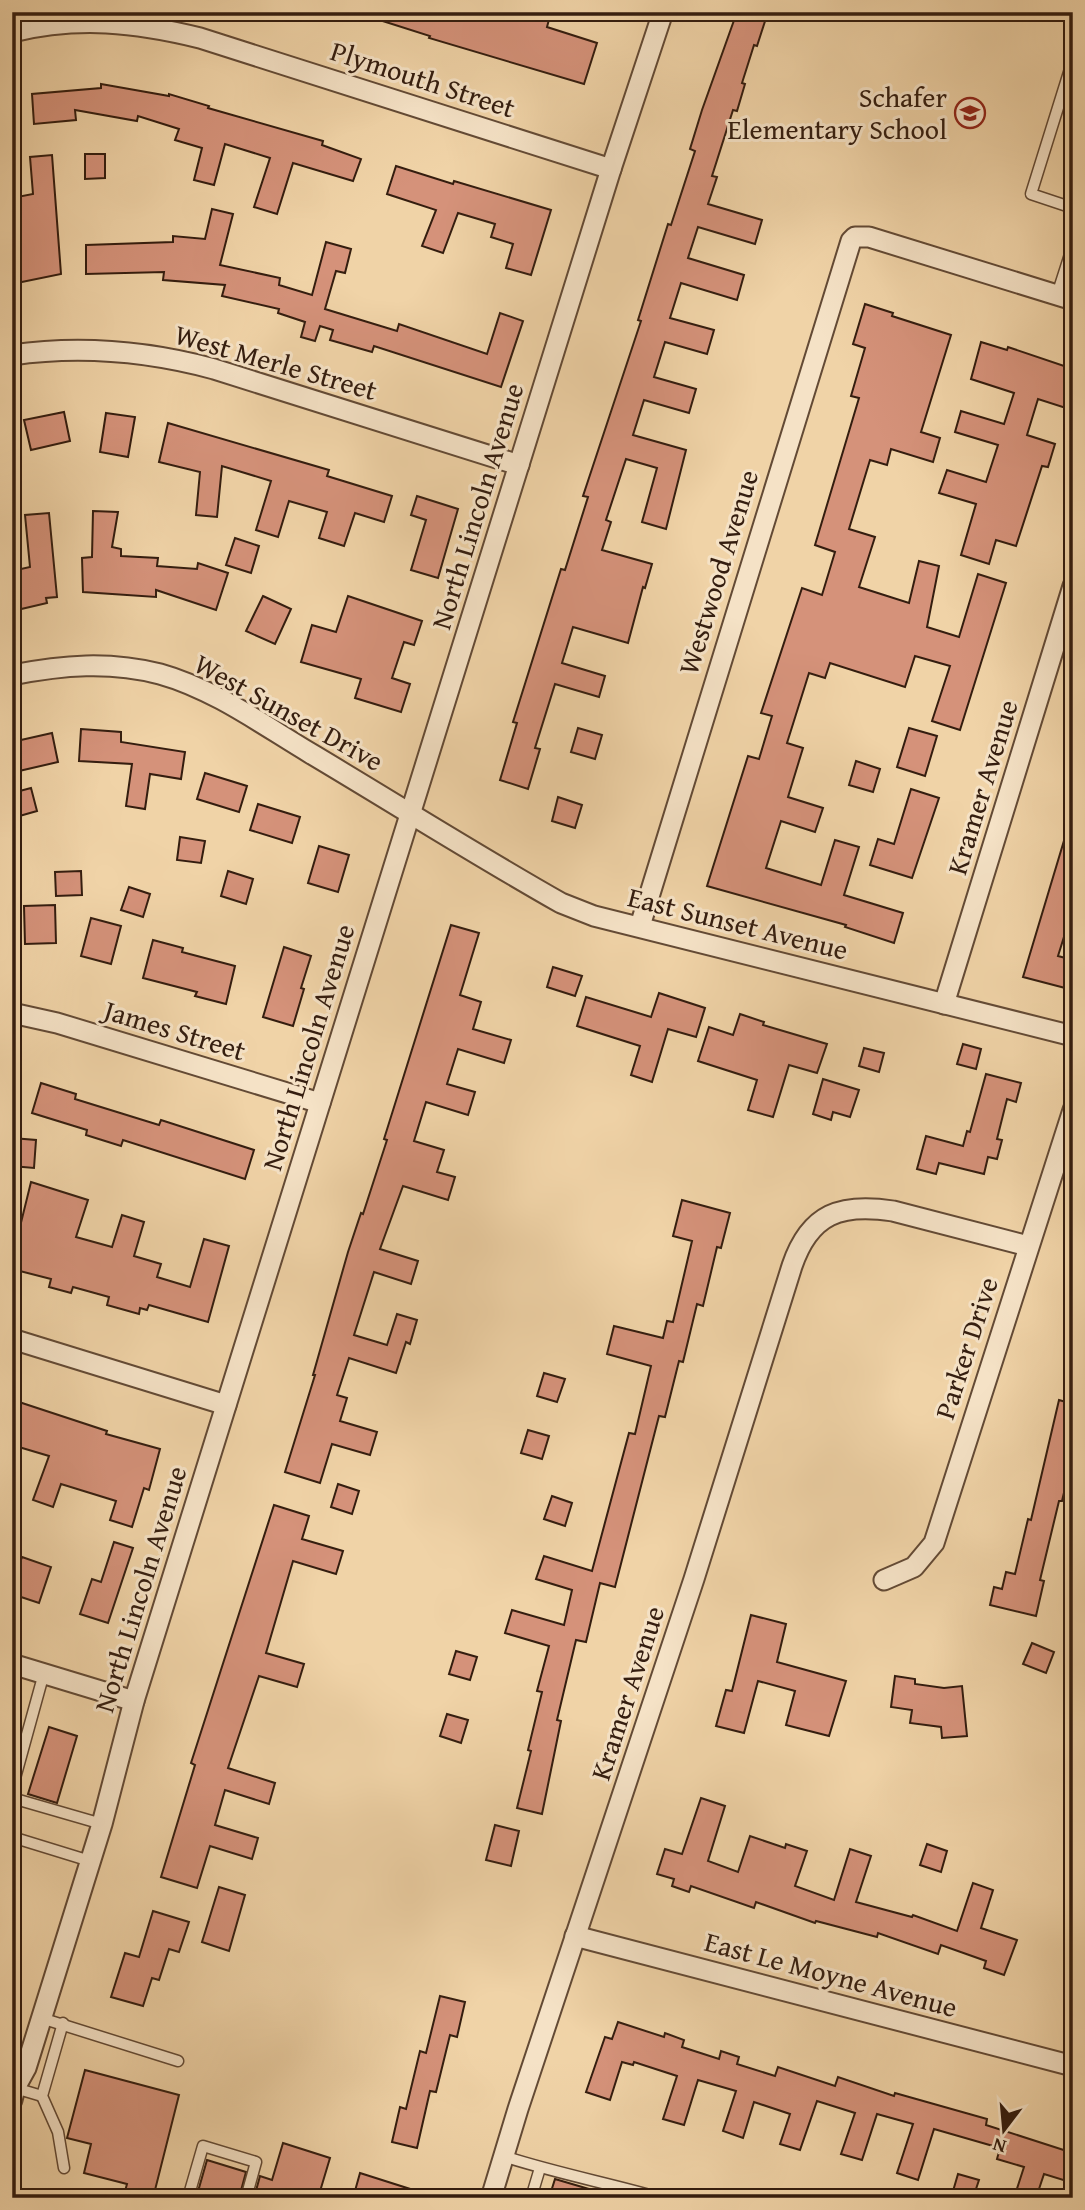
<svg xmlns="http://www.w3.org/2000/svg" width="1085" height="2210" viewBox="0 0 1085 2210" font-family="'Gentium Book Plus',serif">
  <rect width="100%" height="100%" fill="#f0d3a7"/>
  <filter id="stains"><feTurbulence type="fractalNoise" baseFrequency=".00286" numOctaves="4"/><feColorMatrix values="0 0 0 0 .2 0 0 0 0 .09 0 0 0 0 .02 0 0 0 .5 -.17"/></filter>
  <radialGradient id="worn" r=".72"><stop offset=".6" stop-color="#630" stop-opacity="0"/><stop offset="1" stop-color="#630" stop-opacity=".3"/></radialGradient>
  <g fill="#d5927a" stroke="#341d0f" stroke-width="2">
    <path d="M368 12H551L547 27 597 43 584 84 429 38 430 36 367 16Z"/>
    <path d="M737 12H768L757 46 754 45 742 83 745 84 737 111 733 110 712 176 717 177 708 204 762 220 755 244 698 227 688 258 744 275 737 300 681 283 670 318 714 330 707 354 665 342 654 377 696 389 689 413 644 400 633 435 686 450 666 529 642 522 657 468 626 459 606 520 611 522 602 550 652 564 645 588 643 587 628 643 573 627 562 663 605 676 599 697 555 684 535 748 540 749 528 789 500 780 517 723 513 722 561 569 565 570 588 497 583 496 641 321 638 320 668 224 671 225 695 151 690 149 702 110Z"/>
    <path d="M101 84 169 96V94L209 106 208 108 323 141 322 145 361 159 353 181 293 163 277 214 254 207 270 158 225 144 214 185 194 180 202 148 175 140 179 129 138 116 137 121 75 110 76 120 34 124 32 94 101 88Z"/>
    <path d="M85 154H105V178L85 179Z"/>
    <path d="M52 155 61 274 12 284V198L33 194 30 157Z"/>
    <path d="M396 166 453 184 454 181 551 210 531 275 506 268 513 244 491 237 495 224 458 213 443 253 422 246 436 210 387 194Z"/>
    <path d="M212 209 233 214 220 265 280 278 279 285 312 295 326 242 351 249 345 273 336 271 325 309 397 331 399 324 487 354 500 313 523 321 501 387 374 346 372 352 330 340 333 330 320 326 315 341 301 337 305 322 278 313 279 309 222 296 225 285 163 280 164 272 86 274V245L173 242V236L205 239Z"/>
    <path d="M865 304 893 313 892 316 951 335 921 432 940 438 933 462 891 449 887 465 870 460 849 529 875 537 859 587 909 603 919 561 939 566 927 627 959 637 978 574 1006 583 960 730 932 721 950 666 915 656 905 687 830 663 825 678 809 673 787 743 803 748 788 797 823 808 815 832 781 821 766 868 821 885 835 840 859 847 844 895 903 913 894 943 845 927 846 925 707 886 748 756 759 759 772 716 761 713 802 588 822 595 835 552 815 545 859 398 851 396 865 348 853 344Z"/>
    <path d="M981 342 1007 350 1008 347 1073 369V397L1069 409 1038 399 1027 435 1055 444 1048 467 1042 466 1016 546 996 540 989 564 961 555 976 504 939 493 947 470 986 482 998 445 955 432 961 411 1004 424 1014 393 971 379Z"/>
    <path d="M64 412 70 441 31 450 24 420Z"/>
    <path d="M106 413 135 417 128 457 100 452Z"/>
    <path d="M168 423 329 470 327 476 392 496 384 522 355 513 344 546 319 538 327 512 289 501 278 537 256 530 271 481 222 466 217 517 196 515 200 472 159 462Z"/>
    <path d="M417 496 458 509 438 578 411 570 426 520 411 515Z"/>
    <path d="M93 511 118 512 112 547 121 549V556L158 558 157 566 197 569 198 563 228 573 216 610 156 590V597L83 592 82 558 92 557Z"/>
    <path d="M49 513 57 597 46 598 47 603 17 610 12 592V571L30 567 25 515Z"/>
    <path d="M235 538 259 546 251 573 226 565Z"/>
    <path d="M263 596 291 609 275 644 246 631Z"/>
    <path d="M348 596 422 621 414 645 404 642 392 678 410 684 401 712 355 698 361 679 301 662 312 625 336 632Z"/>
    <path d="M578 728 602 735 595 759 571 752Z"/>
    <path d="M909 728 937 736 925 776 897 767Z"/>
    <path d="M81 729 121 732V742L185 752 181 779 150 774 145 809 126 806 132 764 79 761Z"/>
    <path d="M52 733 58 762 19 771 12 742Z"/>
    <path d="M856 761 880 769 873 792 849 785Z"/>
    <path d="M205 773 247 786 239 812 197 799Z"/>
    <path d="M31 788 37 811 16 817 12 793Z"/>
    <path d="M911 789 939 798 912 878 870 865 878 839 894 844Z"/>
    <path d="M558 797 582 805 575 828 552 821Z"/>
    <path d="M258 804 300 817 292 843 250 830Z"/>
    <path d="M1069 824H1073V908L1058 956 1073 960V977L1069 989 1023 977Z"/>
    <path d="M180 837 205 841 201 863 177 860Z"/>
    <path d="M319 846 349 855 338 892 308 883Z"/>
    <path d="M81 871 82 895 56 896 55 872Z"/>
    <path d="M228 871 253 879 246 904 221 896Z"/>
    <path d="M129 887 150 894 143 917 121 910Z"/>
    <path d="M55 905 56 943 25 944 24 906Z"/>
    <path d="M91 918 121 926 111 964 81 956Z"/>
    <path d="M451 925 479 933 460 995 481 1002 473 1029 511 1040 504 1063 458 1049 447 1084 475 1092 468 1115 426 1102 414 1141 444 1150 437 1172 455 1177 448 1200 403 1186 380 1249 418 1261 411 1284 374 1272 354 1335 387 1345 397 1314 417 1320 410 1344 406 1342 396 1373 349 1358 337 1395 347 1398 340 1421 377 1432 370 1455 332 1444 320 1483 285 1472 315 1375H313L348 1252 361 1213 363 1214 387 1140 384 1139Z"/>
    <path d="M153 940 183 948 182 952 235 966 226 1004 195 996 197 992 143 978Z"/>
    <path d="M284 947 311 956 301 988 304 989 293 1026 263 1017Z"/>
    <path d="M553 967 582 976 575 996 547 987Z"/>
    <path d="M659 993 705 1008 696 1037 668 1029 652 1082 631 1075 640 1046 577 1026 586 997 651 1017Z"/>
    <path d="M740 1014 764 1022 763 1025 827 1044 817 1073 789 1065 773 1117 748 1110 757 1080 698 1061 709 1027 733 1035Z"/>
    <path d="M963 1044 981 1049 976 1069 957 1064Z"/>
    <path d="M864 1048 884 1053 879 1072 859 1066Z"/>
    <path d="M986 1074 1021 1083 1016 1102 1007 1099 997 1139 1002 1140 997 1159 988 1157 984 1174 939 1163 936 1174 917 1169 926 1136 963 1146 967 1131 970 1132Z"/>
    <path d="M823 1079 859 1090 850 1117 833 1112 831 1120 813 1114Z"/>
    <path d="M41 1083 76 1094 75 1099 159 1125 161 1120 254 1150 245 1179 123 1140 121 1146 86 1135 87 1130 32 1113Z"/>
    <path d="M12 1138 36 1140 34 1168 12 1166Z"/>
    <path d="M31 1182 88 1200 76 1237 112 1247 122 1215 144 1222 134 1256 161 1264 157 1277 190 1287 204 1239 229 1246 208 1322 149 1305 147 1310 140 1308 139 1314 107 1305 109 1297 73 1287 71 1293 49 1287 51 1279 12 1269V1237L17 1239Z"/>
    <path d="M682 1200 730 1213 721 1248 717 1247 703 1306 697 1304 683 1362 679 1361 665 1417 659 1416 615 1587 600 1583 586 1642 576 1640 557 1720 561 1721 542 1814 517 1808 531 1751 528 1750 542 1692 537 1691 549 1646 505 1633 512 1610 564 1625 572 1590 536 1579 544 1556 592 1571 629 1433 635 1434 651 1366 607 1354 614 1326 663 1338 667 1321 673 1322 692 1241 673 1236Z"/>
    <path d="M544 1373 565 1379 557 1402 537 1396Z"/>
    <path d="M1059 1400 1073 1404V1455L1062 1501H1059L1040 1580 1044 1581 1036 1616 990 1605 994 1587 1002 1589 1006 1572 1015 1574 1028 1519 1031 1520Z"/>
    <path d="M19 1402 107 1431 106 1434 160 1449 149 1490 144 1488 132 1527 110 1520 116 1501 61 1484 53 1507 33 1500 49 1456 12 1445V1422Z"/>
    <path d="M528 1430 549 1436 542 1459 521 1453Z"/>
    <path d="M338 1484 359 1491 352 1514 331 1507Z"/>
    <path d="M552 1496 572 1503 565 1526 544 1519Z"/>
    <path d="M274 1505 309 1516 302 1539 343 1551 336 1574 293 1561 266 1653 304 1664 297 1687 259 1676 228 1768 275 1783 269 1804 225 1790 215 1825 258 1838 252 1859 210 1846 197 1888 161 1877 195 1765 191 1763Z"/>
    <path d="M114 1542 133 1548 108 1623 80 1614 92 1579 101 1582Z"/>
    <path d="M22 1557 51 1567 39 1603 12 1594V1586Z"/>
    <path d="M751 1615 786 1624 777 1662 846 1681 829 1736 786 1725 795 1691 758 1681 744 1733 716 1726 726 1690 732 1691Z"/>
    <path d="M1032 1643 1054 1652 1046 1673 1023 1664Z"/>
    <path d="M456 1651 477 1657 470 1680 449 1674Z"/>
    <path d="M895 1676 915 1679V1684L944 1688 962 1686 967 1736 942 1738 941 1727 910 1723 912 1710 891 1707Z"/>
    <path d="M447 1714 468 1720 461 1743 440 1736Z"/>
    <path d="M49 1727 77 1736 57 1803 28 1794Z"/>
    <path d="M701 1798 725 1806 708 1861 738 1872 750 1836 785 1848 786 1844 807 1851 795 1886 834 1900 850 1849 871 1856 856 1902 912 1917 913 1915 957 1931 973 1883 993 1890 981 1928 1017 1940 1004 1975 984 1968 986 1961 941 1945 938 1954 878 1933 877 1937 816 1921 815 1923 756 1902 754 1908 691 1886 689 1892 672 1886 674 1879 657 1874 665 1849 682 1854Z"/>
    <path d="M495 1825 519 1831 511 1866 486 1860Z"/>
    <path d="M927 1844 947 1851 941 1872 920 1865Z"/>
    <path d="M219 1887 245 1895 229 1951 202 1942Z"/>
    <path d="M153 1911 189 1922 179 1952 169 1949 159 1980 152 1978 143 2006 111 1997 125 1953 139 1957Z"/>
    <path d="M440 1996 465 2002 457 2037 450 2035 436 2092 430 2091 417 2148 392 2142 400 2107 406 2109 420 2051 426 2053Z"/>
    <path d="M618 2022 664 2037 665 2033 684 2040 682 2047 719 2059 721 2051 739 2057 737 2064 775 2076 778 2067 835 2086 838 2077 894 2096 895 2093 987 2119 986 2125 1073 2153V2183L1044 2174 1036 2198H1014L1024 2167 997 2159 1000 2148 934 2129 918 2180 897 2173 913 2124 877 2114 862 2160 841 2154 855 2113 817 2101 800 2150 780 2144 790 2114 754 2102 743 2138 723 2131 736 2091 698 2080 684 2125 663 2119 677 2076 634 2062 633 2065 622 2062 610 2100 586 2092 605 2037 612 2039Z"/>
    <path d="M85 2070 179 2095 153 2198 124 2195 127 2184 84 2173 91 2144 67 2138Z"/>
    <path d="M283 2143 330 2158 318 2198H254L260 2176 272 2180Z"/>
    <path d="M207 2160 246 2172 239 2198H205L197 2195Z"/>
    <path d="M360 2173 426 2194 425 2198H353Z"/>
    <path d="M958 2174 979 2180 973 2198H951Z"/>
    <path d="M555 2179 606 2194V2198H549Z"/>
  </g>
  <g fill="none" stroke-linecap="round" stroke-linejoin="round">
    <g stroke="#634a35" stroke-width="13">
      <g id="service">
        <path d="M1073 70 1070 69 1031 194 1073 208"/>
        <path d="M1057 295 1073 245"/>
        <path d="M12 1789 44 1673"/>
        <path d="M12 1798 102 1824"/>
        <path d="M12 1837 90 1861"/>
        <path d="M41 2018 178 2061"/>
        <path d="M63 2023 42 2096 58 2132 64 2168"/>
        <path d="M15 2088 42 2096"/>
        <path d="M503 2156C555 2173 608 2183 660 2198"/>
        <path d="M188 2198 203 2146 256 2162 246 2198"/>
        <path d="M531 2198 540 2168"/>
      </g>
    </g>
    <g stroke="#634a35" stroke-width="23">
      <g id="minor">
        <path d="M12 32C78 16 135 22 200 38L611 169"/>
        <path d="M12 355C82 345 147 351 214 369L519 465"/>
        <path d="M12 675C63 665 109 661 160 674 214 689 263 725 310 753 394 803 476 855 561 903L594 916 1073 1036"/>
        <path d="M640 926 851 241 855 237H869L1073 300"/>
        <path d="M944 1004 1073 586"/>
        <path d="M12 1013 57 1023 320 1103"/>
        <path d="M12 1339 226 1405"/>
        <path d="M884 1580 914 1567 934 1543 1073 1110"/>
        <path d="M12 1664 134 1701"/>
        <path d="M575 1936 1073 2066"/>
        <path d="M12 2100 15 2088 26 2068 102 1824 134 1701 611 169 663 12"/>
        <path d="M491 2198 518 2109 694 1579 792 1266C810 1213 841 1203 893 1211L1028 1246"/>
      </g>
    </g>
    <use href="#service" stroke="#f5e2c6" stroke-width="10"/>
    <use href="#minor" stroke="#f5e2c6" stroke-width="19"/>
  </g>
  <defs>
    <g id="school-ring" transform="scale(1.575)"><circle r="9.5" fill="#f5e2c6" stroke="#8f2418" stroke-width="1.5"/><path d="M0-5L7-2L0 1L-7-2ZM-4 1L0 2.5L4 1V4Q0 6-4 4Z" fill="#8f2418"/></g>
  </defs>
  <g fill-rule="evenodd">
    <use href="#school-ring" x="970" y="113"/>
  </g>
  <g text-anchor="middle" stroke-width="6" stroke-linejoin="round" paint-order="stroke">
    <g font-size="28" fill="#341d0f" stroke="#f5e2c6">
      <text transform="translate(423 79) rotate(18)" y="10">Plymouth Street</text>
      <text transform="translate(276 362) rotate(16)" y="10">West Merle Street</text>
      <text transform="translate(477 506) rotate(-73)" y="10">North Lincoln Avenue</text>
      <text transform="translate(718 572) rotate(-73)" y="10">Westwood Avenue</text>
      <text transform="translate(289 712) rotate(29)" y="10">West Sunset Drive</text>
      <text transform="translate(982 787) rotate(-73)" y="10">Kramer Avenue</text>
      <text transform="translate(738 923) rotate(14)" y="10">East Sunset Avenue</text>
      <text transform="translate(175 1030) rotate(17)" y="10">James Street</text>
      <text transform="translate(308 1047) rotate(-73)" y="10">North Lincoln Avenue</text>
      <text transform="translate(966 1348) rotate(-72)" y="10">Parker Drive</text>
      <text transform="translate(140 1589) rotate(-73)" y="10">North Lincoln Avenue</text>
      <text transform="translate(627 1693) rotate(-72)" y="10">Kramer Avenue</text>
      <text transform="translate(831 1974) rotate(15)" y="10">East Le Moyne Avenue</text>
    </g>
    <g font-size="28" fill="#341d0f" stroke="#f5e2c6" text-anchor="end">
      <text x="947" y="107">Schafer<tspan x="947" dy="32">Elementary School</tspan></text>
    </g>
  </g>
  <rect width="1085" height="2210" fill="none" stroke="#f0d3a7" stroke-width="42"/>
  <rect x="14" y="14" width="1057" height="2182" fill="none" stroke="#341d0f" stroke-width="3.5"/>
  <rect x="21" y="21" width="1043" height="2168" fill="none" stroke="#341d0f" stroke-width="2"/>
  <g transform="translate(1004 2130) rotate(196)" stroke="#f5e2c6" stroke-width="5" paint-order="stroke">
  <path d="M0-5L12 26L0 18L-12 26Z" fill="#341d0f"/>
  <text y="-10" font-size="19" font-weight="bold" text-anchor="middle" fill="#341d0f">N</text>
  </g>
  <rect width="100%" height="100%" filter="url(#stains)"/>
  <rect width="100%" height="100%" fill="url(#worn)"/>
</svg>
